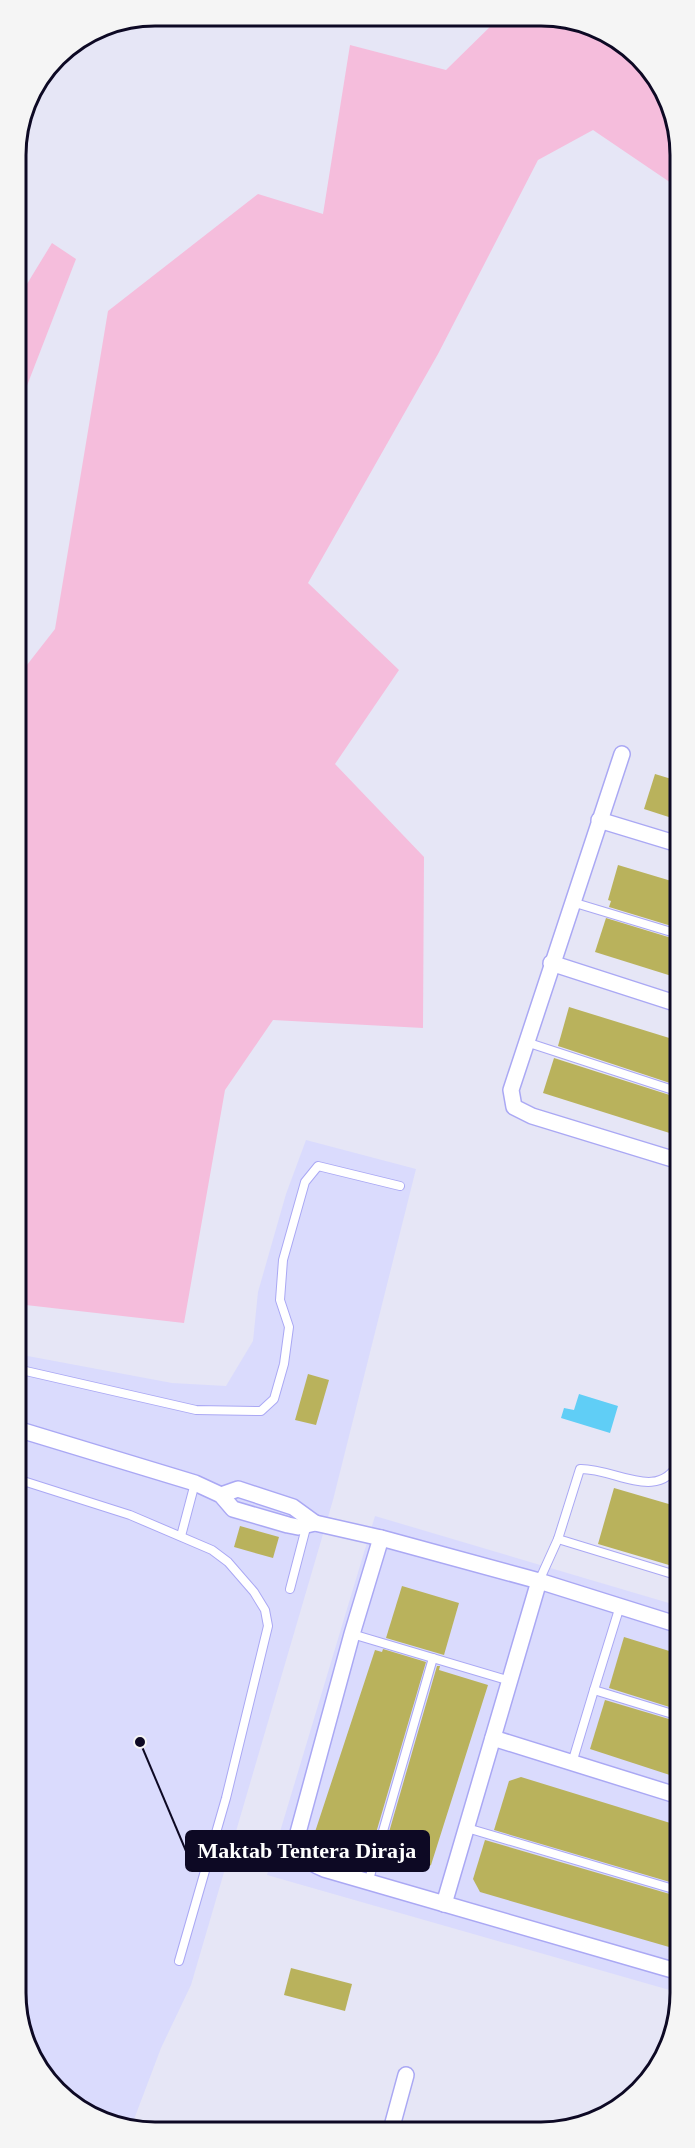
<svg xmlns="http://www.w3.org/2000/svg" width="695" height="2148" viewBox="0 0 695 2148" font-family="'Times New Roman',serif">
  <rect width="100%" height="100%" fill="#e6e6f6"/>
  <g fill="#dadbfd">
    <path d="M306 1140 416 1169 333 1500 191 1985 161 2048 130 2130H127L56 2092 18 2021 17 1354 172 1383 226 1386 253 1341 258 1292 286 1194Z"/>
    <path d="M375 1516 679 1606 680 1993 267 1875Z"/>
  </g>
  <g fill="#f5bddc">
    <path d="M500 17 568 18 639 56 677 127V187L593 130 538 160 438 354 308 583 399 670 335 764 424 857 423 1028 273 1020 225 1090 184 1323 17 1304 16 679 55 629 108 311 258 194 323 214 350 45 446 70Z"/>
    <path d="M52 243 76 259 16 414V431V302Z"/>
  </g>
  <path fill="#60cef6" d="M579 1394 618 1406 610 1433 561 1418 564 1408 574 1410Z"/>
  <g fill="#b9b25c">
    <path d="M655 774 678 781V820L644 809Z"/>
    <path d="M618 865 678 883V928L609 907 611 901 608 900Z"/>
    <path d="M606 918 678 940V978L595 952Z"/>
    <path d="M569 1007 679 1041V1086L558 1046Z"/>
    <path d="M554 1058 679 1098V1136L543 1093Z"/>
    <path d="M308 1374 329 1380 316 1425 295 1420Z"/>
    <path d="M614 1488 679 1507V1568L598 1544Z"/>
    <path d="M240 1526 279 1537 273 1558 234 1547Z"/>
    <path d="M402 1586 459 1603 444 1655 386 1638Z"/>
    <path d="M624 1637 679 1654V1710L609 1688Z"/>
    <path d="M383 1649 426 1662 369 1857 364 1855V1858L323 1845 315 1832 375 1650 382 1652Z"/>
    <path d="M437 1666H440L439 1670 488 1685 431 1865 419 1872 381 1860Z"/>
    <path d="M605 1700 679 1722V1778L590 1749Z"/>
    <path d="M521 1777 680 1826V1885L494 1830 509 1781Z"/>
    <path d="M485 1840 680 1897V1940L669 1947 480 1892 473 1879Z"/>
    <path d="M291 1968 352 1984 345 2011 284 1995Z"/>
  </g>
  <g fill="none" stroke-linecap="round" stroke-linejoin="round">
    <g stroke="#aaa8f4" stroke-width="10">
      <g id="service">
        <path d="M572 902 678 934"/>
        <path d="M526 1042 679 1092"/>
        <path d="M17 1369 196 1410 261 1411 274 1399 284 1364 289 1327 280 1300 283 1260 305 1182 318 1166 400 1186"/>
        <path d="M17 1479 130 1515 212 1550 228 1562 254 1592 265 1610 268 1626 226 1798 179 1961"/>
        <path d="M181 1536 195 1483"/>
        <path d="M558 1539 679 1576"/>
        <path d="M539 1581 558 1539 580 1469C615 1468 658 1503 679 1462"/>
        <path d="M290 1589 307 1524"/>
        <path d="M620 1606 594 1690 679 1716"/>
        <path d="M352 1634 510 1681"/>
        <path d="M572 1763 594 1690"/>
        <path d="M467 1828 680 1891"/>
        <path d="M368 1883 433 1658"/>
      </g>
    </g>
    <g stroke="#aaa8f4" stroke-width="18">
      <g id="minor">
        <path d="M622 754 511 1090 514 1107 532 1116 679 1161"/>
        <path d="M599 820 678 844"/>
        <path d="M551 963 678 1004"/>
        <path d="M17 1429 195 1483 221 1495 233 1509 288 1525 298 1527 315 1523 381 1538"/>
        <path d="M221 1495 238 1489 293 1507 315 1523"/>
        <path d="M679 1625 539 1581 381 1538 352 1634 296 1840C301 1857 308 1862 324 1869L676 1971 680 1970"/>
        <path d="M493 1738 679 1796"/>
        <path d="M444 1904 539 1581"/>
        <path d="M391 2130 406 2075"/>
      </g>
    </g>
    <use href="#service" stroke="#fff" stroke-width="8"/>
    <use href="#minor" stroke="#fff" stroke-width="15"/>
  </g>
  <path d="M0 0H695V2148H0ZM155 26H541A129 129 0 0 1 670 155V1993A129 129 0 0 1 541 2122H155A129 129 0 0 1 26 1993V155A129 129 0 0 1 155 26Z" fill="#f5f5f5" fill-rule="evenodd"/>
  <path fill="none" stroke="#0d0924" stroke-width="3" d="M155 26H541A129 129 0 0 1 670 155V1993A129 129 0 0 1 541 2122H155A129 129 0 0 1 26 1993V155A129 129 0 0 1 155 26Z"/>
  <path fill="none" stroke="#0d0924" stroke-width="2" d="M140 1742L186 1851"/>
  <circle fill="#0d0924" stroke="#f5f5f5" stroke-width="2" cx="140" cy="1742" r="6"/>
  <rect fill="#0d0924" stroke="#0d0924" stroke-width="2" x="186" y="1831" width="243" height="40" rx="6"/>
  <g font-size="22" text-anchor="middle" font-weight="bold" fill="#fff">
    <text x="307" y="1858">Maktab Tentera Diraja</text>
  </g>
</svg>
